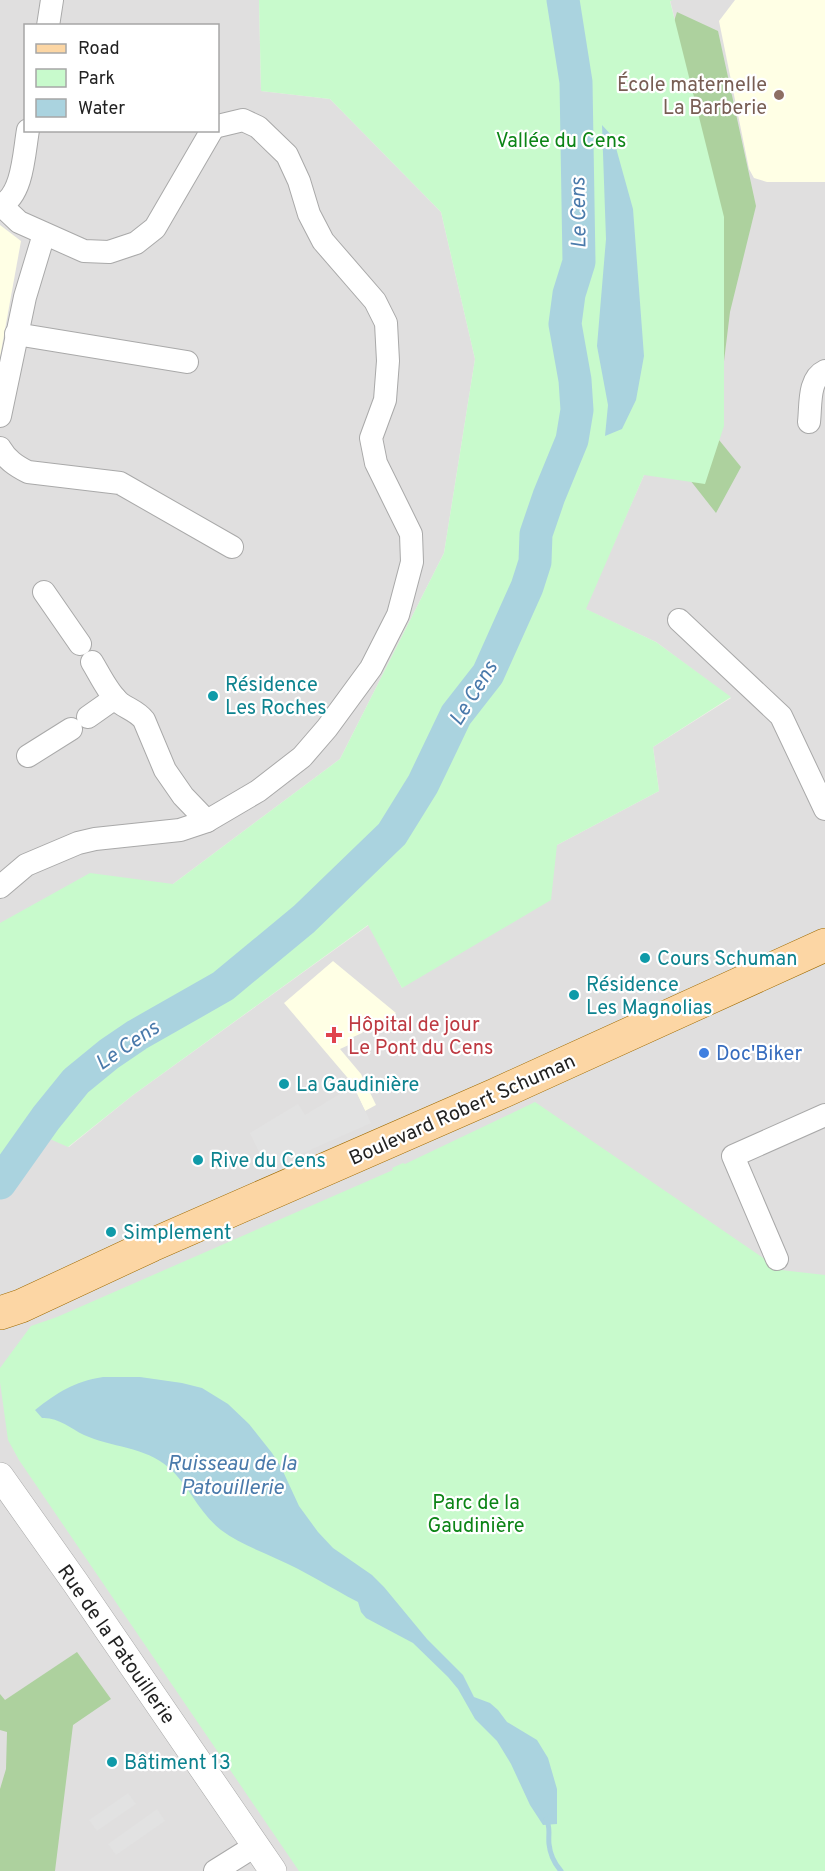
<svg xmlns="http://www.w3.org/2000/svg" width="825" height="1871" viewBox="0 0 825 1871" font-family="Overpass,sans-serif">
  <rect width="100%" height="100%" fill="#f2efe9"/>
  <g fill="#e0dfdf" fill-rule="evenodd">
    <path d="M0 0H259L261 91 330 99 441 212 475 359 444 553 340 759 173 884 0 938ZM26 26H218V130H26Z"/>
    <path d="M670 0H825V1871H0V1191L43 1135 69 1147 133 1095 369 925 402 988 557 845 659 791 653 747 731 698 656 642 585 609 644 475 724 217Z"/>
  </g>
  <g fill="#ffffe5">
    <path d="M735 0H825V182H767L754 178 749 169 719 21Z"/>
    <path d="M0 225 21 241 0 357Z"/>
    <path d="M333 961 396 1013 381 1021 369 1025 362 1033 351 1038 353 1043 340 1049 361 1074 376 1105 365 1111 352 1083 284 1003Z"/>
  </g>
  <g fill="#add19e">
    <path d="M677 12 718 31 756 206 730 312 715 435 741 467 716 513 664 447 662 58Z"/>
    <path d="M77 1652 111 1699 73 1725 55 1871H0V1789L6 1769 7 1732 0 1730V1694L5 1700Z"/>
  </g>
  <g fill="#c8facc">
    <path d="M259 0H673L670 1 724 217V426L705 484 644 475 586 609 656 642 731 697 653 747 659 791 557 845 551 900 402 988 368 925 133 1095 68 1147 43 1136 0 1191V923L90 873 173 884 340 759 444 553 475 359 441 212 330 99 261 91Z"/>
    <path d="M535 1102 781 1270 825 1275V1871H299L19 1460 8 1440 0 1382V1368L31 1326 57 1317 393 1170 392 1168 403 1163 405 1164Z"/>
  </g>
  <g fill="#e2e2e2">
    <path d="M353 1086 371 1123 267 1169 250 1133 298 1104 305 1115Z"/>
    <path d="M128 1793 136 1804 97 1831 89 1820Z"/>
    <path d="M157 1809 165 1821 116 1855 108 1844Z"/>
  </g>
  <g fill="#aad3df">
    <path d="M602 125 613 137 633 209 644 356 636 400 622 429 605 436 608 405 597 346 606 239Z"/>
    <path d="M103 1377H140L182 1383 202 1388 228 1404 249 1424 272 1453 281 1467 299 1506 318 1532 333 1548 372 1575 384 1587 427 1639 463 1675 474 1697 490 1703 498 1710 507 1722 537 1740 548 1758 557 1789V1824L543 1825 530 1805 511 1764 497 1741 475 1719 458 1689 448 1677 413 1643 366 1618 361 1612 358 1602C331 1588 305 1571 277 1559 258 1550 238 1543 221 1530 198 1512 189 1485 168 1467 146 1447 110 1447 84 1435 70 1428 58 1417 42 1418L35 1410C58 1392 73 1382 103 1377Z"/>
  </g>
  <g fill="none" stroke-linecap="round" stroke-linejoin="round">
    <path stroke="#aad3df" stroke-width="5" d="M546 1819C551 1827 548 1834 549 1844 550 1854 554 1863 561 1871"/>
    <path stroke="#aad3df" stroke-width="33" d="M0 1183 46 1118 76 1081 109 1054 137 1035 223 986 304 919 392 834 423 784 456 715 488 674 527 587 535 562 536 534 549 496 572 440 577 410 575 380 565 324 569 294 579 262 576 82 563 0"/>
    <g stroke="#a9a9a9" stroke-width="24">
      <g id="minor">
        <path d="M48 26 52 0"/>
        <path d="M1 205 19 222 84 251 109 252 136 243 155 228 212 130"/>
        <path d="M1 205C23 195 24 152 28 130"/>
        <path d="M16 334 187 362"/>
        <path d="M0 416 25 297 44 234"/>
        <path d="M809 422C811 405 808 379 825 371"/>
        <path d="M0 448C7 460 16 466 28 472L120 483 232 547"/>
        <path d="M44 592 80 644"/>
        <path d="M679 620 781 716 825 809"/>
        <path d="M92 662C100 675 108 693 120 703 128 709 137 711 144 720L165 770 183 796 207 821"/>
        <path d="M88 717 115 698"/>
        <path d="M28 756 71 729"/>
        <path d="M0 887 26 865 78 843 95 839 180 830 207 821 258 791 302 757 327 728 371 668 398 615 412 562 411 534 376 463 371 438 385 400 388 361 386 323 375 301 323 241 309 214 299 181 287 155 258 127 243 120 218 126"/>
        <path d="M777 1259 733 1156 825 1115"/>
        <path d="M215 1871 255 1846"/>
      </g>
    </g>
    <g stroke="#a9a9a9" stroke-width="28">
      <path id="tertiary" d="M0 1476 75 1582 273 1871"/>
    </g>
    <g stroke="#a06b00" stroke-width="34">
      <path id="primary" d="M0 1313 21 1306 152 1245 495 1095 825 945"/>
    </g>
    <use href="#minor" stroke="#fff" stroke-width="22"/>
    <use href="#tertiary" stroke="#fff" stroke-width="27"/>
    <use href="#primary" stroke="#fcd6a4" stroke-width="33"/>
  </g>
  <circle fill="#8d6e63" stroke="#fff" stroke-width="2" cx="779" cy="95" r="6"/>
  <g fill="#0f9aa8" stroke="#fff" stroke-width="2">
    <circle cx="213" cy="696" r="6"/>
    <circle cx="645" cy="958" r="6"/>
    <circle cx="574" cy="995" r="6"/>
    <circle cx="284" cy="1084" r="6"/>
    <circle cx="198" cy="1160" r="6"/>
    <circle cx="111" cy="1232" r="6"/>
    <circle cx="112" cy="1762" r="6"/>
  </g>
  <path fill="#e0444e" stroke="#fff" stroke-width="2" d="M331 1026h6v6h6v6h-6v6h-6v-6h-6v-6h6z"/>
  <circle fill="#3f7fe0" stroke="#fff" stroke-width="2" cx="704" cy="1053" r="6"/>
  <g text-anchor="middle" stroke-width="4.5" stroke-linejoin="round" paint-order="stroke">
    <g font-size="20" fill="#785e54" stroke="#fff" text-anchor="end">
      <text x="767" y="91">École maternelle<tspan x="767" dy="23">La Barberie</tspan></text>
    </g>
    <g font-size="20" fill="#0c8416" stroke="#fff">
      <text x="561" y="147">Vallée du Cens</text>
      <text x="476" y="1509">Parc de la<tspan x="476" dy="23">Gaudinière</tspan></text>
    </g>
    <g font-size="20" fill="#0d838f" stroke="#fff" text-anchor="start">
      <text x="225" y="691">Résidence<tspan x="225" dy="23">Les Roches</tspan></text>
      <text x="657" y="965">Cours Schuman</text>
      <text x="586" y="991">Résidence<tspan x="586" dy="23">Les Magnolias</tspan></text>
      <text x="296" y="1091">La Gaudinière</text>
      <text x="210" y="1167">Rive du Cens</text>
      <text x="123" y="1239">Simplement</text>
      <text x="124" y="1769">Bâtiment 13</text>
    </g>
    <g font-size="20" fill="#be3a42" stroke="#fff" text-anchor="start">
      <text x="348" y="1031">Hôpital de jour<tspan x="348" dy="23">Le Pont du Cens</tspan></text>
    </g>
    <g font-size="20" fill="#366cbe" stroke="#fff" text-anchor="start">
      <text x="716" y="1060">Doc'Biker</text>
    </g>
    <g font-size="20" fill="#222" stroke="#fff">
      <text transform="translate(462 1109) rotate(-24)" y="7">Boulevard Robert Schuman</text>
      <text transform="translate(117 1644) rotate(55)" y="7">Rue de la Patouillerie</text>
    </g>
    <g font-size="21" font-style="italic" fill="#4a7aab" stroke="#fff">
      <text transform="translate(578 213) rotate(-91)" y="7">Le Cens</text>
      <text transform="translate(473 693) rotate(-58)" y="7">Le Cens</text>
      <text transform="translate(127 1045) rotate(-34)" y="7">Le Cens</text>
      <text x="232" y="1470">Ruisseau de la<tspan x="232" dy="24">Patouillerie</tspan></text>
    </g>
  </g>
  <rect x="24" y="24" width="195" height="108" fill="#ffffff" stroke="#a7a7a7" stroke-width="1.5"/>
  <rect x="36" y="44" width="30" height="9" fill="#fcd6a4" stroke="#a7a7a7" stroke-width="1.5"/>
  <text x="78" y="54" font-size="18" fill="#222222">Road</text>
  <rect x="36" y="69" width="30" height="18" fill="#c8facc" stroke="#a7a7a7" stroke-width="1.5"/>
  <text x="78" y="84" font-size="18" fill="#222222">Park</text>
  <rect x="36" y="99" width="30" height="18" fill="#aad3df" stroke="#a7a7a7" stroke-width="1.5"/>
  <text x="78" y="114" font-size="18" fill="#222222">Water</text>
</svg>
